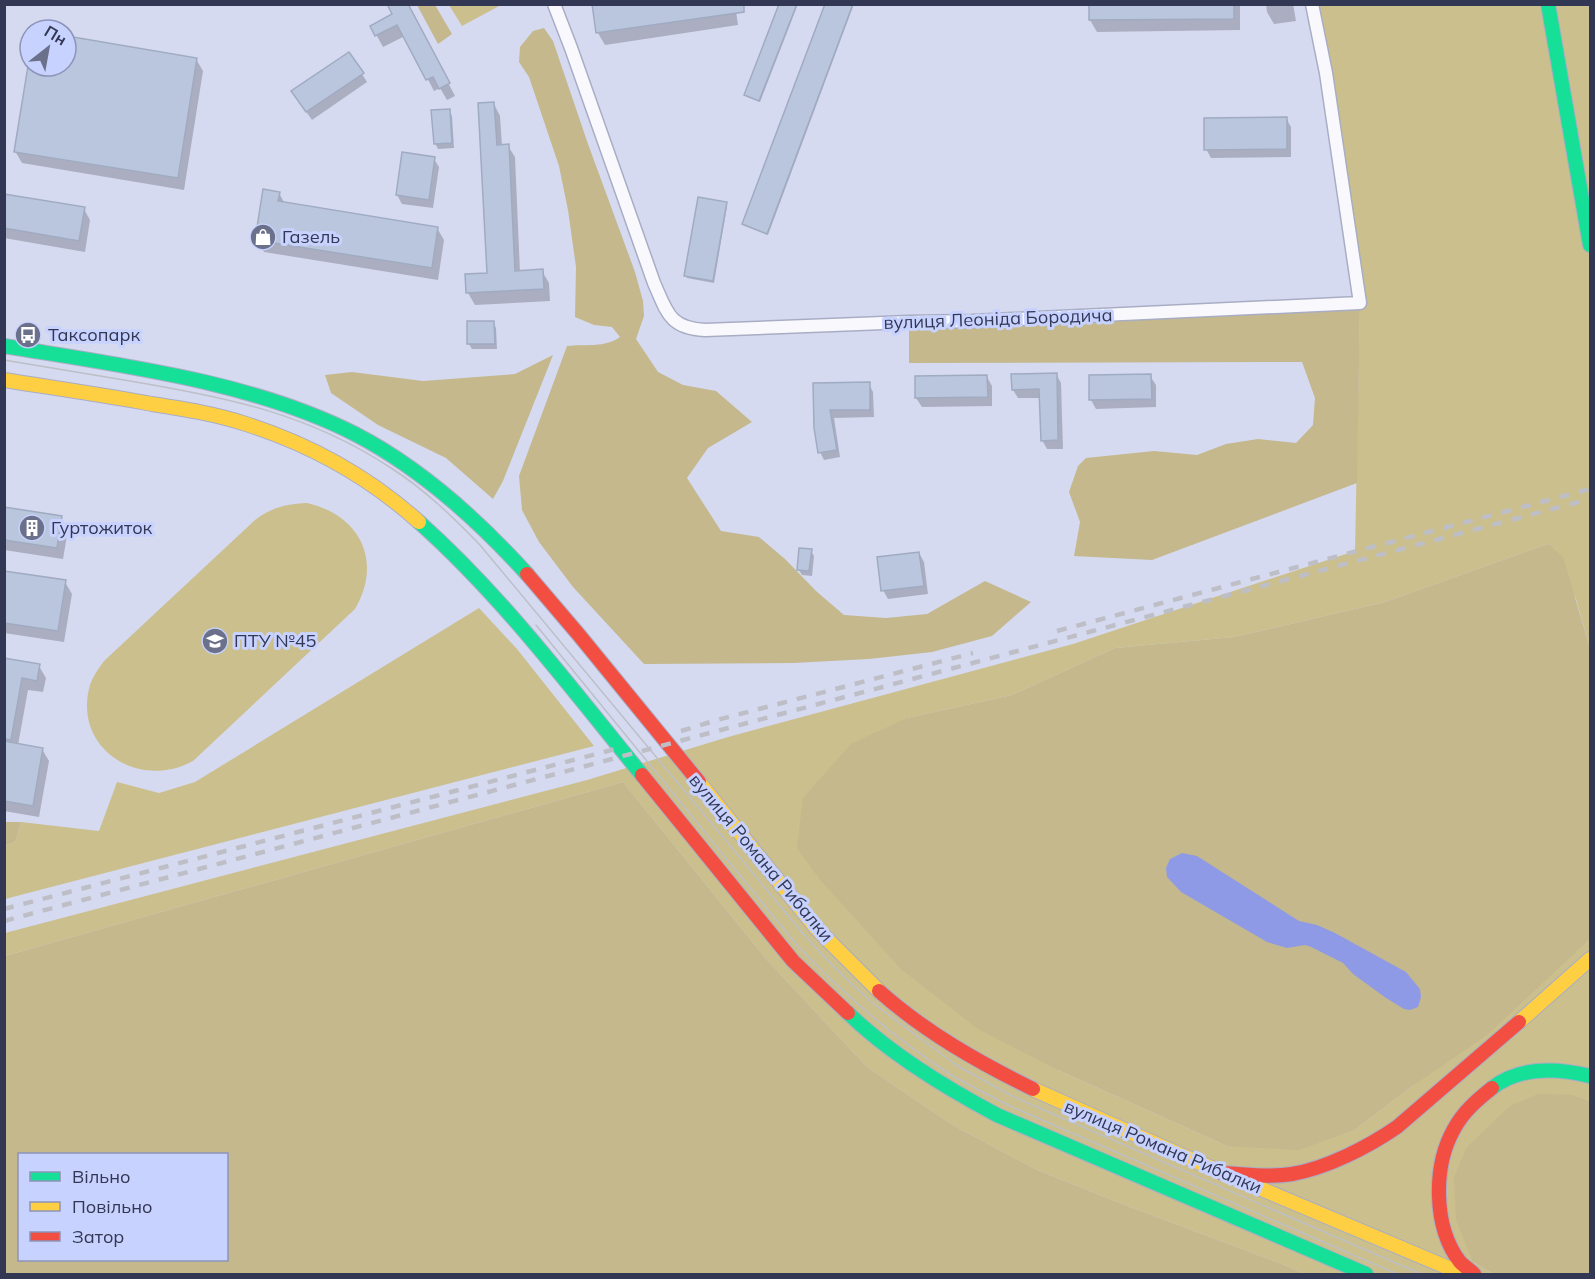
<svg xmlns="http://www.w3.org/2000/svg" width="1595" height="1279" viewBox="0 0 1595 1279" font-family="Mulish,sans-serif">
  <rect width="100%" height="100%" fill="#d5daf1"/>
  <g fill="#cbbf8d">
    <path d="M449 5H501L462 26Z"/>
    <path d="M1312 5H1590V648L1576 599 1548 544 1385 602 1234 637 1115 648 1012 695 907 718 1058 1070 1227 1146 1356 1129 1411 1087 1551 974 1590 939V1101L1572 1095 1473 1262 1494 1274H1305L1277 1262 1125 1205 1035 1169 951 1124 867 1067 767 960 623 782 5 956V933L587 780 728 737 1073 644 1355 551 1360 303Z"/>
    <path d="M307 503C360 515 383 561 355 609L193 761C138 791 72 748 90 685 93 676 99 668 104 661L255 520C272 507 287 504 307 503Z"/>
    <path d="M479 608 517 649 594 746 5 899V845L15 842 21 822 99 831 117 782 159 793 195 782Z"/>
  </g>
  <g fill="#c4b88c" fill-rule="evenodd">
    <path d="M417 5H435L452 34 438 44Z"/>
    <path d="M544 28 553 41 588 144 635 272 643 301 644 316 636 339 658 372 683 385 716 391 752 422 708 448 687 478 721 531 759 537 785 559 816 591 844 615 886 618 927 614 985 581 1031 602 992 636 932 652 869 659 793 663 644 664 573 587 539 542 522 510 519 476 567 346C585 344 605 348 620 337L612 327 594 325 575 317 576 267 568 210 559 166 529 77 519 62 520 47 533 31Z"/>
    <path d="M1360 303 1357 483 1152 560 1074 556 1080 522 1069 492 1078 466 1086 458 1154 451 1197 455 1226 444 1258 439 1296 443 1313 425 1315 398 1302 362 909 363V322Z"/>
    <path d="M553 355 503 481 493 499 446 458 378 425 331 393 325 375 352 372 423 381 515 374Z"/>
    <path d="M1548 544 1563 557 1590 648V939L1487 1035 1411 1087 1356 1129 1299 1150 1227 1146 1058 1070 978 1029 901 969 821 881 797 848 803 798 851 744 907 718 1012 695 1115 648 1234 637 1385 602Z"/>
    <path d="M623 782 767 960 867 1067 951 1124 1035 1169 1125 1205 1277 1262 1305 1274H5V956ZM226 1154V1260H20V1154Z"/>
    <path d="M5 822H21L15 842 5 845Z"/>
    <path d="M1538 1094 1573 1095 1590 1101V1274H1494L1473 1262 1456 1220 1454 1178 1466 1148 1510 1106Z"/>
  </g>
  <path fill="#8f9ae7" d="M1182 853 1197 856 1299 921 1317 925 1335 933 1406 972 1420 989 1421 997 1418 1007 1410 1010 1404 1009 1386 998 1353 974 1343 963 1311 947 1305 945 1287 948 1267 942 1181 892 1167 877 1166 868 1170 859Z"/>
  <g fill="#0003">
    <path d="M407 4 455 96 447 100 440 88 434 91 405 36 383 47 372 27 394 15Z"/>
    <path d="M735 4 738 25 605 45 598 33Z"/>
    <path d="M781 4H798L760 102 745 95Z"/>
    <path d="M826 4H854L768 235 745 226 744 224Z"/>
    <path d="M1090 4H1240V30L1097 32 1090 20Z"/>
    <path d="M1266 4H1293L1296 21 1274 24 1267 12Z"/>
    <path d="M66 41 196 59 203 71 184 190 22 163 15 151 30 62V66H66Z"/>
    <path d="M362 74 367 82 312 120 298 100Z"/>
    <path d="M494 104 500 116 502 146H508L515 157 520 272 542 271 549 283 550 301 475 305 468 293 489 274Z"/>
    <path d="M449 111 452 116 454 148 438 149 435 143Z"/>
    <path d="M1286 118 1291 127V157L1211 158 1206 149Z"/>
    <path d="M434 159 439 167 433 208 402 204 397 195Z"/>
    <path d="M279 193 285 204 437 228 444 240 438 280 264 252 257 240Z"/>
    <path d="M4 196 84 209 90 220 85 252 4 238Z"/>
    <path d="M726 204 727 206 714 283 687 278 686 275Z"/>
    <path d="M493 322 496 328 497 349H472L469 344Z"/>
    <path d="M1056 374 1061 383 1063 449H1047L1042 440 1041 398H1018L1013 390Z"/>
    <path d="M1150 376 1156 385V407L1096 409 1091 400Z"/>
    <path d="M987 377 992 386V406L922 407 916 398V378Z"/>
    <path d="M815 384H869L873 392 874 417 834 418 840 457 824 460 820 452Z"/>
    <path d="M4 509 61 518 68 530 63 559 4 550Z"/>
    <path d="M811 551 814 556 812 576 802 575 799 570Z"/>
    <path d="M919 553 924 562 928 594 888 599 883 590Z"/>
    <path d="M4 572 65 582 72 594 64 642 4 633Z"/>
    <path d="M4 660 39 666 46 678 43 692 28 690 18 745 42 749 49 761 39 817 4 811Z"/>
  </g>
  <g fill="#b9c6de" stroke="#a0abc1" stroke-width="1.5">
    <path d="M387 4H408L450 83 439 89 433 77 426 80 397 25 375 36 370 26 392 14Z"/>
    <path d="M592 4H744V12L596 33Z"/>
    <path d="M779 4H797L759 101 744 95Z"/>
    <path d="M825 4H853L767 234 742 224Z"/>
    <path d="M1089 4H1234V19L1089 20Z"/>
    <path d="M73 37 197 58 178 178 14 152 28 66H66V39L72 40Z"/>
    <path d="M349 52 364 73 306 112 291 91Z"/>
    <path d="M494 102 497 145 509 144 515 271 543 269 544 289 466 293 465 274 487 273 478 103Z"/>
    <path d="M450 109 452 143 434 144 431 110Z"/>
    <path d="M1287 117V149L1204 150V118Z"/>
    <path d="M402 152 435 157 429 200 396 195Z"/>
    <path d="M263 189 280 192 278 201 438 227 432 268 255 240Z"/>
    <path d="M4 194 85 207 79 241 4 228Z"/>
    <path d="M698 197 727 202 713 281 684 276Z"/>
    <path d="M467 321H494L495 344H467Z"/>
    <path d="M1057 373 1058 440 1041 441 1039 389 1012 390 1011 374Z"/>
    <path d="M1151 374 1152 399 1089 400V375Z"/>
    <path d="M987 375 988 397 915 398V376Z"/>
    <path d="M870 382V410H830L837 450 818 453 814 428 813 383Z"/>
    <path d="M4 507 62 516 57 548 4 540Z"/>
    <path d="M799 548 812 549 809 571 797 570Z"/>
    <path d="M919 552 924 586 881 591 877 557Z"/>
    <path d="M4 571 66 580 58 631 4 623Z"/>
    <path d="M4 658 40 664 37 681 22 678 11 740 4 739Z"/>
    <path d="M4 741 43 748 33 806 4 801Z"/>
  </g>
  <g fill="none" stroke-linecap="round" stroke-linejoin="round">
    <g stroke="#a9adc4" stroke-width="15">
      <path id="street" d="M554 4 571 48 654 283C667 312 669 328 705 330L909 322 972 321 1360 303 1326 73 1312 4"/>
    </g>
    <g stroke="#a9adc4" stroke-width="16">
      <g id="fast">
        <path d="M1548 4 1590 245"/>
        <path d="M4 346C119 365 251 381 355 434 421 468 478 520 527 574"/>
        <path d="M419 522C503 597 571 688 642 775"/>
        <path d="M848 1013C888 1052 948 1089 997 1115L1366 1274"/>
        <path d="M1492 1088C1520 1066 1557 1068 1590 1076"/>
      </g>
    </g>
    <g stroke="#a9adc4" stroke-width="16">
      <g id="slow">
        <path d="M4 380C54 388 103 395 152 404 184 409 216 414 246 424 309 444 369 477 419 522"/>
        <path d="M699 782 816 928 879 991"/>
        <path d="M1519 1022 1590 959"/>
        <path d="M1033 1089 1181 1155 1463 1274"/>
      </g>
    </g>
    <g stroke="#a9adc4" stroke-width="16">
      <g id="jam">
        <path d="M527 574 579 635 699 782"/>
        <path d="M642 775 793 961 848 1013"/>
        <path d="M879 991C925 1032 978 1062 1033 1089"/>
        <path d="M1222 1173C1245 1174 1269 1178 1292 1174 1327 1168 1368 1147 1397 1127L1519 1022"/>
        <path d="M1474 1274C1470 1270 1464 1266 1460 1262 1433 1227 1433 1166 1454 1129 1463 1112 1477 1100 1492 1088"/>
      </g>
    </g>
    <use href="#street" stroke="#f9f9fd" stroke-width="12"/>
    <use href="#fast" stroke="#16e098" stroke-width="14"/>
    <use href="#slow" stroke="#ffcf43" stroke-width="14"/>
    <use href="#jam" stroke="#f24e42" stroke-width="14"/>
    <g stroke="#bebfc6" stroke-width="1.5">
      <path d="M4 360C46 367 88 374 130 381 225 397 308 413 391 468 424 489 452 516 480 545L805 936 832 965 870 1001 956 1065 1014 1097 1421 1274"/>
      <path d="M536 625 796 944C842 993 892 1036 948 1073 968 1085 989 1095 1010 1106L1397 1274"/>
    </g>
    <g stroke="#bebfc6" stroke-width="4.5" stroke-dasharray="10 10" stroke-linecap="butt">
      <path d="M1057 631 1590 489"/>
      <path d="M681 731 717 720 973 653"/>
      <path d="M4 909 623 747"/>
      <path d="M4 921C533 780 1062 639 1590 499"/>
    </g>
  </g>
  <defs>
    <g id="shop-disc" transform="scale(1.35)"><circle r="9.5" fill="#6b708b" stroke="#c8d2fe"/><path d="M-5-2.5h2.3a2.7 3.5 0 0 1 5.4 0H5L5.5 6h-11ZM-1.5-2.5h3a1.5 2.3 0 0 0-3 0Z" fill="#fff"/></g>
    <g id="bus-disc" transform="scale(1.35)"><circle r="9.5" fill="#6b708b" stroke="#c8d2fe"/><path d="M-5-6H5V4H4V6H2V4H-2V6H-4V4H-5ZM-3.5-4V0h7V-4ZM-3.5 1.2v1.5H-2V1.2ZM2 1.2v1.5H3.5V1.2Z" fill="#fff"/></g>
    <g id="building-disc" transform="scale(1.35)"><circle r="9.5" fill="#6b708b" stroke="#c8d2fe"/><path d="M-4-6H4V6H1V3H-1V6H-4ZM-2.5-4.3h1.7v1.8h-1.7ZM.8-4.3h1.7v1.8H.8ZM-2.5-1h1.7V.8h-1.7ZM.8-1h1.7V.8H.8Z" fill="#fff"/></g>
    <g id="university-disc" transform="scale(1.35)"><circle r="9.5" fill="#6b708b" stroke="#c8d2fe"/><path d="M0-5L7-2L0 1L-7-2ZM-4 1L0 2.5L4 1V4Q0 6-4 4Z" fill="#fff"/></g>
  </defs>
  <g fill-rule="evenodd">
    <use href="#shop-disc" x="263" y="237"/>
    <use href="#bus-disc" x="28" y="335"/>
    <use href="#building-disc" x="32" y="528"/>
    <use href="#university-disc" x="215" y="641"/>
  </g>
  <g text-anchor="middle" stroke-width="6" stroke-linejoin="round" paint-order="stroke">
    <g font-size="18" fill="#323754" stroke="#c8d2fe" text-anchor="start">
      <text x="282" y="243">Газель</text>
      <text x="48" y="341">Таксопарк</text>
      <text x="51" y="534">Гуртожиток</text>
      <text x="234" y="647">ПТУ №45</text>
    </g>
    <g font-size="18" fill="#323754" stroke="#c8d2fe">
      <text transform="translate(998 319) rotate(-2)" y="6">вулиця Леоніда Бородича</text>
      <text transform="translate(761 858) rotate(50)" y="6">вулиця Романа Рибалки</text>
      <text transform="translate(1163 1147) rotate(23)" y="6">вулиця Романа Рибалки</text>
    </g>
  </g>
  <rect width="1595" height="1279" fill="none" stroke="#323754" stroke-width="12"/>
  <rect x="18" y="1153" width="210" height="108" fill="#c8d2fe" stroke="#8c94ba" stroke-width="1.5"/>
  <rect x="30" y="1172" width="30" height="9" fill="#16e098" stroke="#8c94ba" stroke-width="1.5"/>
  <text x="72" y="1183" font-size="18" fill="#323754">Вільно</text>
  <rect x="30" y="1202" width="30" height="9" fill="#ffcf43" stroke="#8c94ba" stroke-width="1.5"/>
  <text x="72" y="1213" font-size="18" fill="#323754">Повільно</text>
  <rect x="30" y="1232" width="30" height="9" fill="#f24e42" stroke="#8c94ba" stroke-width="1.5"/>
  <text x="72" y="1243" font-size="18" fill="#323754">Затор</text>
  <g transform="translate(48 48) rotate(31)"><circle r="28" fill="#c8d2fe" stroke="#8c94ba" stroke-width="1.5"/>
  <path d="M0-4.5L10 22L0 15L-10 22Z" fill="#6b708b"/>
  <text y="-9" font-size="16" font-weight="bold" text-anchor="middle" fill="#323754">Пн</text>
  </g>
</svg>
